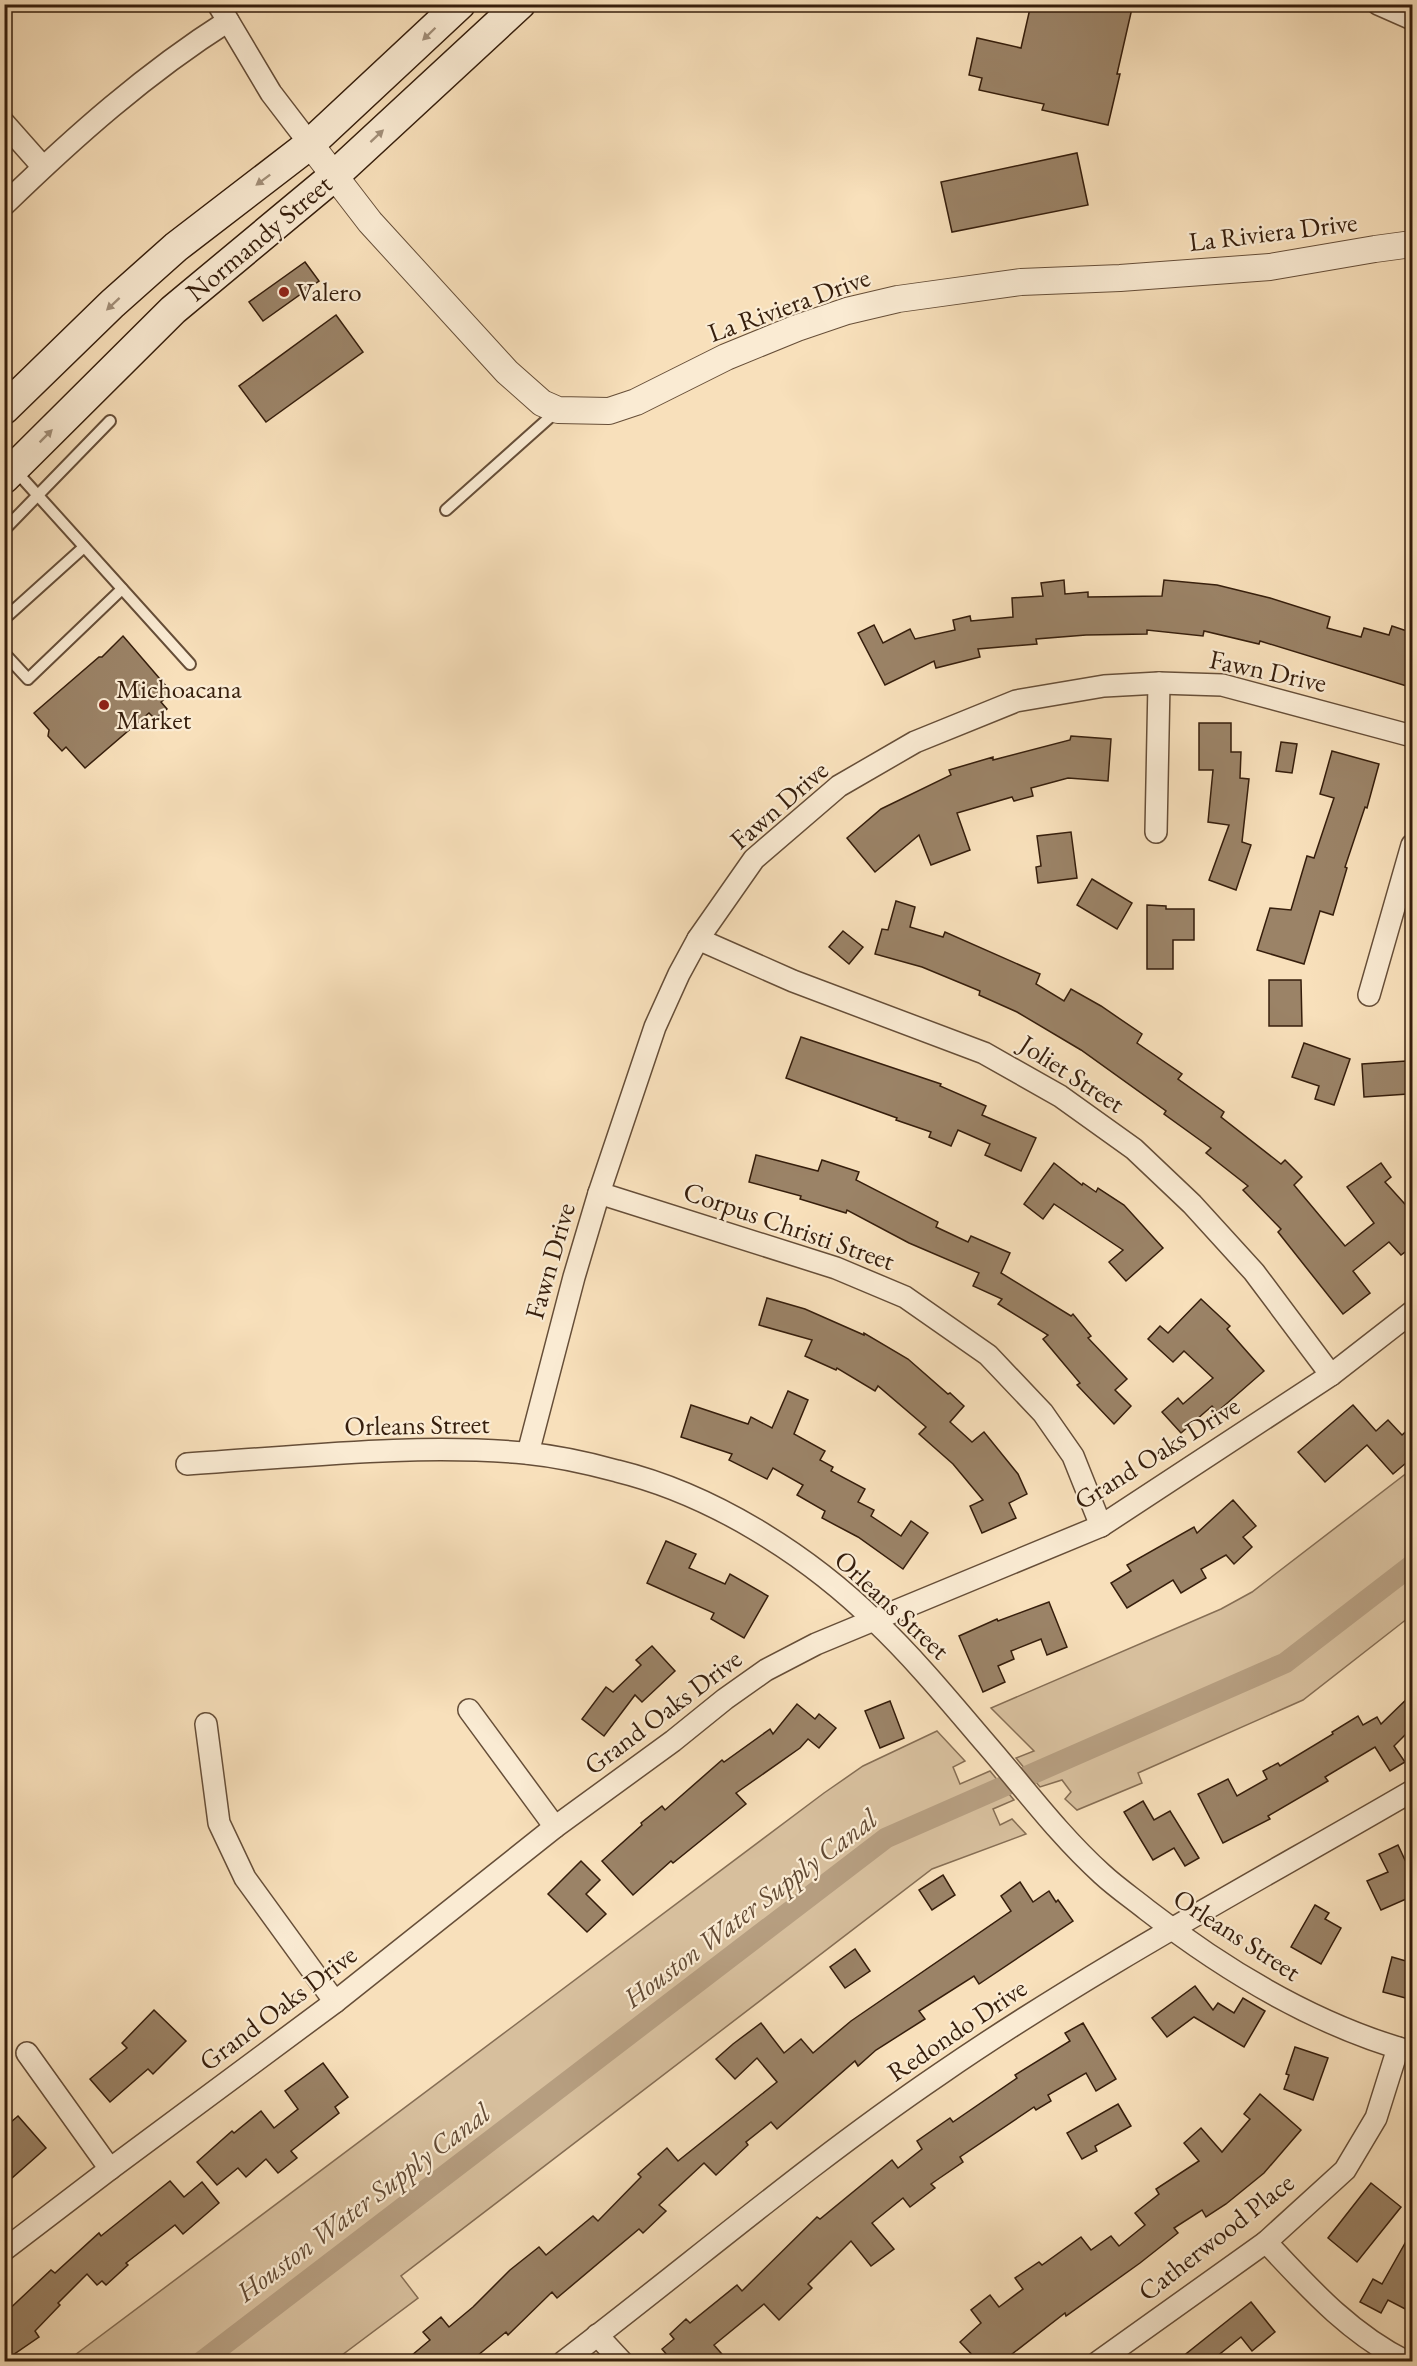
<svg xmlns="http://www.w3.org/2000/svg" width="1417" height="2366" viewBox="0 0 1417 2366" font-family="'EB Garamond',serif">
  <rect width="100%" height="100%" fill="#f8e0bb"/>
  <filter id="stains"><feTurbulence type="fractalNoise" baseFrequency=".00333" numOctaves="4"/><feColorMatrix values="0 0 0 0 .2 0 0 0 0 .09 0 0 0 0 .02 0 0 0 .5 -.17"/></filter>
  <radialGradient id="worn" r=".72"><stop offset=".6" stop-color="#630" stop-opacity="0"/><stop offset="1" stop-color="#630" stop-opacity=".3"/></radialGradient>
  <g fill="#d7bf9d" stroke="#866e54" stroke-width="1.5">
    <path d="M1412 1469V1615L1303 1700 1138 1773 1142 1783 1077 1810 1065 1799 1071 1792 1062 1780 1040 1787 1016 1758 1034 1751 991 1708 1221 1609 1252 1592Z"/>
    <path d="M937 1731 965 1761 953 1767 960 1784 990 1771 1014 1800 993 1809 1000 1825 1012 1819 1026 1834 932 1869 401 2276 418 2298 334 2361H67L824 1793 863 1766Z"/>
  </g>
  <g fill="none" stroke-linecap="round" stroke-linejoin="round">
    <path stroke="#b69e80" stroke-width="21" d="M201 2362 886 1838 1285 1663 1412 1565"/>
  </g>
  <g fill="#9b8367" stroke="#361e0c" stroke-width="1.5">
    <path d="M1031 4H1133L1117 74H1120L1108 125 1042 110 1044 104 979 90 982 78 969 75 977 38 1021 48Z"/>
    <path d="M1077 153 1088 205 952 232 941 182Z"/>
    <path d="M305 262 319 281 263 321 249 302Z"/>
    <path d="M336 315 363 352 266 422 239 386Z"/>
    <path d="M1064 580 1065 594 1088 592V597L1162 596 1164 580 1217 585 1270 598 1330 617 1327 628 1361 637 1364 628 1389 635 1392 626 1413 633V688L1260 641 1259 644 1204 631 1203 636 1147 630V634L1086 635 1036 639 1037 644 978 649 980 657 936 668 934 661 885 685 858 633 874 625 883 643 910 629 915 639 955 630 953 620 970 616 971 621 1013 617 1012 598 1043 596 1041 583Z"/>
    <path d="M123 636 172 693 161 702 167 709 155 719 149 713 85 768 66 747 62 751 48 736 49 730 34 713 99 657H102Z"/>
    <path d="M1199 723H1231V752H1241L1240 778 1249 779 1242 842 1251 845 1236 890 1209 880 1229 825 1208 822 1213 770H1199Z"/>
    <path d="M1071 736 1111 739 1108 781 1068 778 1031 788 1033 796 1014 801 1012 797 957 813 970 850 931 865 919 835 875 872 847 838 881 809 951 775 949 770 993 757V760L1070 740Z"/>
    <path d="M1281 742 1297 744 1292 773 1276 771Z"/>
    <path d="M1332 751 1379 764 1367 808 1365 807 1345 867 1347 868 1333 915 1320 911 1304 964 1257 950 1270 908 1291 910 1307 856 1314 858 1334 798 1320 794Z"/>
    <path d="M1071 832 1077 878 1038 883 1036 867 1041 866 1037 836Z"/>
    <path d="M1092 879 1132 903 1117 929 1077 905Z"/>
    <path d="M896 901 915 907 910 927 943 937 945 932 1040 974 1036 984 1064 1001 1071 989 1101 1006 1142 1034 1137 1043 1182 1074 1178 1079 1224 1112 1221 1117 1281 1164 1285 1160 1302 1177 1294 1185 1345 1246 1374 1223 1347 1187 1381 1163 1391 1177 1385 1182 1413 1213V1246L1401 1255 1389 1242 1353 1271 1370 1293 1343 1314 1278 1232 1281 1229 1243 1190 1248 1186 1206 1153 1211 1148 1164 1114 1166 1111 1081 1050 1017 1012 979 995 980 991 922 967 875 954 882 929 888 930Z"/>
    <path d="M1147 905 1166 906V909H1194V940H1173V969H1147Z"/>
    <path d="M843 931 863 947 849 964 829 947Z"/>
    <path d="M1269 980H1301L1302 1026H1269Z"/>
    <path d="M801 1037 941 1084 940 1086 986 1106 982 1115 1036 1138 1021 1171 985 1155 990 1144 958 1130 951 1146 929 1137 931 1132 896 1120 897 1118 786 1078Z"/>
    <path d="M1304 1043 1350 1059 1334 1105 1315 1099 1319 1086 1292 1077Z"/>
    <path d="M1406 1061 1408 1094 1364 1097 1362 1064Z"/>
    <path d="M756 1155 818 1171 822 1160 859 1172 856 1180 938 1222 936 1227 968 1242 971 1236 1010 1253 1001 1273 1071 1316 1073 1314 1091 1336 1088 1338 1127 1379 1115 1390 1131 1406 1114 1424 1077 1385 1080 1383 1043 1339 1048 1335 998 1304 1002 1299 973 1286 979 1273 909 1243 847 1210 846 1213 800 1199 801 1196 749 1182Z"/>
    <path d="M1054 1163 1082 1185 1083 1183 1096 1192 1098 1188 1124 1205 1163 1248 1126 1281 1109 1262 1123 1250 1054 1204 1043 1219 1024 1204Z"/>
    <path d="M767 1298 805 1309 864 1335V1333L908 1359 948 1394 950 1393 964 1406 950 1422 972 1442 984 1432 1018 1474 1027 1494 1009 1503 1016 1518 982 1533 970 1506 983 1500 953 1464 919 1434 926 1427 878 1386 875 1391 837 1368 836 1370 805 1356 812 1340 759 1325Z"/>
    <path d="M1201 1299 1230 1326 1227 1329 1264 1371 1217 1412 1212 1406 1181 1433 1162 1412 1178 1398 1183 1404 1213 1378 1184 1351 1173 1362 1148 1339 1160 1326 1168 1333Z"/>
    <path d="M788 1391 808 1400 794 1434 825 1451 820 1460 833 1467 831 1471 865 1489 858 1502 874 1510 871 1516 901 1536 911 1521 928 1533 903 1569 858 1537 822 1518 825 1511 797 1495 803 1485 773 1468 767 1479 729 1460 732 1454 681 1437 691 1405 748 1424 751 1417 772 1428Z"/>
    <path d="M1353 1405 1376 1431 1388 1420 1402 1435 1413 1425V1457L1393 1474 1367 1445 1325 1482 1298 1452Z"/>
    <path d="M1233 1500 1256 1526 1243 1537 1252 1547 1234 1564 1226 1555 1201 1569 1206 1578 1181 1593 1173 1580 1127 1608 1111 1583 1131 1571 1127 1565 1194 1527 1197 1533Z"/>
    <path d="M666 1541 696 1554 689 1568 725 1584 730 1574 768 1596 744 1638 711 1619 714 1613 647 1583Z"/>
    <path d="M1049 1602 1067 1647 1047 1655 1041 1639 1011 1651 1014 1659 998 1666 1005 1682 983 1692 959 1636 997 1619 998 1621Z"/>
    <path d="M652 1646 675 1671 642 1702 635 1695 604 1736 582 1719 606 1687 613 1692 641 1665 636 1660Z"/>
    <path d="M1413 1693V1727L1394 1746 1405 1762 1390 1771 1375 1747 1325 1777 1328 1781 1268 1816 1270 1819 1223 1843 1198 1794 1228 1779 1237 1796 1267 1779 1263 1771 1278 1763 1280 1766 1333 1734 1332 1732 1358 1716 1363 1725 1377 1717 1381 1724Z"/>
    <path d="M890 1701 904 1738 880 1748 865 1711Z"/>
    <path d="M797 1704 815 1719 819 1714 836 1728 819 1748 808 1739 800 1748 736 1793 746 1804 673 1863 671 1861 633 1895 602 1861 642 1825 641 1823 662 1806 665 1810 722 1760 724 1762 770 1729 773 1734Z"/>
    <path d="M1143 1801 1154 1820 1170 1811 1199 1858 1185 1866 1174 1848 1153 1860 1124 1812Z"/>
    <path d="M1398 1845 1405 1860 1413 1854V1896L1381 1910 1367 1881 1388 1872 1379 1854Z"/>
    <path d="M581 1861 600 1880 586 1894 606 1914 587 1932 548 1894Z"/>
    <path d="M943 1875 955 1895 932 1910 919 1890Z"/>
    <path d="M1020 1882 1033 1902 1049 1891 1056 1902 1058 1900 1073 1921 979 1984 974 1976 919 2011 925 2019 876 2050 858 2066 855 2061 777 2129 771 2122 746 2142 748 2145 716 2175 704 2163 659 2205 666 2211 643 2233 639 2229 557 2298 552 2292 508 2335 506 2332 471 2361H405L430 2340 423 2332 441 2317 449 2327 473 2307 510 2270 539 2247 546 2255 593 2216 598 2221 641 2177 638 2174 667 2148 678 2161 777 2082 757 2058 735 2079 716 2059 733 2044 761 2023 784 2053 801 2039 813 2053 851 2021 1011 1911 1001 1896Z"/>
    <path d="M1315 1905 1329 1913 1325 1919 1341 1928 1321 1964 1291 1947Z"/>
    <path d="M855 1949 870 1971 845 1988 830 1967Z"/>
    <path d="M1392 1957 1413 1963V2000L1383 1992Z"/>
    <path d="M1195 1986 1213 2010 1218 2003 1234 2013 1243 1998 1265 2011 1244 2047 1194 2017 1167 2037 1152 2018Z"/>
    <path d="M154 2010 186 2041 153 2074 148 2069 110 2102 90 2079 127 2048 122 2043Z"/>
    <path d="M1083 2023 1116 2079 1096 2091 1086 2073 1048 2095 1051 2101 1036 2110 1034 2107 960 2157 963 2162 931 2184 935 2188 910 2207 903 2198 872 2223 894 2249 871 2266 851 2241 808 2284 812 2288 779 2320 764 2304 714 2345 728 2361H672L662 2349 674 2339 670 2334 686 2319 690 2323 737 2285 742 2291 817 2217 820 2219 892 2160 898 2168 922 2149 917 2141 950 2118 953 2122 1017 2078 1015 2075 1070 2041 1065 2033Z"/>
    <path d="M1295 2047 1328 2058 1313 2100 1284 2089 1289 2075 1286 2074Z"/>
    <path d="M323 2063 348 2097 335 2107 339 2113 291 2151 297 2158 278 2173 266 2159 246 2177 238 2168 217 2185 197 2162 232 2131 234 2133 261 2111 274 2128 298 2109 285 2091Z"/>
    <path d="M1260 2094 1301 2130 1264 2173 1226 2204 1206 2217 1202 2210 1174 2228 1178 2233 1140 2263 1066 2316 1065 2313 1003 2361H978L960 2342 981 2323 971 2310 990 2295 999 2307 1023 2289 1015 2278 1039 2262 1042 2265 1081 2237 1091 2250 1111 2236 1119 2246 1145 2225 1135 2213 1159 2194 1156 2189 1199 2161 1184 2143 1201 2128 1222 2152 1250 2119 1244 2114Z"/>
    <path d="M1118 2104 1131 2126 1095 2146 1097 2151 1082 2159 1067 2133Z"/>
    <path d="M18 2116 46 2148 4 2185V2128Z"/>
    <path d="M170 2181 184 2197 202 2182 219 2203 183 2234 175 2225 126 2263 128 2265 106 2285 102 2281 97 2285 87 2274 58 2303 60 2305 35 2331 39 2337 4 2361V2314L51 2270 55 2273 99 2233 101 2236Z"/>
    <path d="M1371 2183 1401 2207 1357 2262 1328 2238Z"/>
    <path d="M1413 2229V2313L1388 2300 1381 2313 1360 2302 1373 2279 1382 2284Z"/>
    <path d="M1251 2302 1275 2332 1252 2351 1241 2337 1211 2361H1177Z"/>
  </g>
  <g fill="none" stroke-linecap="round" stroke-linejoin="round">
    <g stroke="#664e38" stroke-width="14">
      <g id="service">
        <path d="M14 469 190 664"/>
        <path d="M446 510 558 410"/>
        <path d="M4 530 110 421"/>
        <path d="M4 619 84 547"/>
        <path d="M4 653 28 679 122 589"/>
      </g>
    </g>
    <g stroke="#664e38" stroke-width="24">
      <g id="minor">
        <path d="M218 4 271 93 310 144"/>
        <path d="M1378 4 1412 19"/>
        <path d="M4 123 43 167"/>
        <path d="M4 205C74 137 146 73 228 21"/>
        <path d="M1156 832 1159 683"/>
        <path d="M698 939 793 981 984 1053 1060 1096 1134 1149 1192 1204 1254 1272 1331 1375"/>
        <path d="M1369 995 1412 845"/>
        <path d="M599 1193 836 1268 905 1297 988 1355 1043 1413 1073 1456 1101 1526"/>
        <path d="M528 1453 574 1277 599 1193 655 1027 679 974 698 939 754 859 839 786 915 742 1016 701 1104 686 1159 683 1222 685 1412 736"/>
        <path d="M187 1464C299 1457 413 1443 525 1453 555 1456 588 1463 617 1471 711 1494 807 1554 876 1622 916 1660 951 1703 987 1745 1025 1789 1059 1835 1102 1874 1116 1887 1132 1898 1147 1910 1227 1972 1315 2025 1412 2052"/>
        <path d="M469 1710 555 1827"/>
        <path d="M206 1724 219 1823 245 1878 335 2002"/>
        <path d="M27 2053 110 2169"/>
        <path d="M1266 2242C1309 2288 1350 2334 1407 2362"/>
        <path d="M4 2250 110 2169 335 2002 555 1827 673 1741 725 1699 766 1670 816 1644 1101 1526 1331 1375 1412 1312"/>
        <path d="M597 2335 622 2362"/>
        <path d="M563 2362C689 2266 809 2163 940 2074 1091 1970 1254 1883 1412 1791"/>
        <path d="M1098 2362 1266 2242 1345 2170 1376 2118 1398 2048"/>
      </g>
    </g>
    <g stroke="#664e38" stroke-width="28">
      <path id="tertiary" d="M310 144 370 222 507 372 542 403 558 410 609 411 636 402 726 357 797 328 847 311 898 299 1021 282 1120 278 1270 267 1375 249 1412 244"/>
    </g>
    <g stroke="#361e0c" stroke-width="33">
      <g id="secondary">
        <path d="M4 409 112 304 176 247 310 144 460 4"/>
        <path d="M4 478 173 310 334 176 520 4"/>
      </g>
    </g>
    <use href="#service" stroke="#faebd3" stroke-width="10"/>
    <use href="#minor" stroke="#faebd3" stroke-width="21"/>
    <use href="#tertiary" stroke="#faebd3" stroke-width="26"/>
    <use href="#secondary" stroke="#faebd3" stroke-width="30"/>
  </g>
  <defs><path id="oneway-solid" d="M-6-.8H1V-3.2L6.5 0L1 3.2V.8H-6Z" transform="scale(1.5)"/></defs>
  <g fill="#a28f79">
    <use href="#oneway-solid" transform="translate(429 34) rotate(136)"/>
    <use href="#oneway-solid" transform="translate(377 136) rotate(-43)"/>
    <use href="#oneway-solid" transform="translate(263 180) rotate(143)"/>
    <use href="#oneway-solid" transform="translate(113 304) rotate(137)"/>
    <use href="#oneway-solid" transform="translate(46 436) rotate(-45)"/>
  </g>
  <g fill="#8f2418" stroke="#faebd3" stroke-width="2">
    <circle cx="284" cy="292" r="6"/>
    <circle cx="104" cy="705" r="6"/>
  </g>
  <g text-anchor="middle" stroke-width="4.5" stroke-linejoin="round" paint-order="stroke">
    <g font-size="27" fill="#361e0c" stroke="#faebd3">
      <text transform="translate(1273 232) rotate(-7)" y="9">La Riviera Drive</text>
      <text transform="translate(259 238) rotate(-40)" y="9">Normandy Street</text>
      <text transform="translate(789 305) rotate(-20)" y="9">La Riviera Drive</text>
      <text transform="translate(1268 671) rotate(12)" y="9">Fawn Drive</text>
      <text transform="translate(779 805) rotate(-41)" y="9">Fawn Drive</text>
      <text transform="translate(1072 1074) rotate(33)" y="9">Joliet Street</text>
      <text transform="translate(789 1226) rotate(19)" y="9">Corpus Christi Street</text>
      <text transform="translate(550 1261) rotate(-74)" y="9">Fawn Drive</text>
      <text transform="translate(417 1425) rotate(-1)" y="9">Orleans Street</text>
      <text transform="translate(1157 1453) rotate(-32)" y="9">Grand Oaks Drive</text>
      <text transform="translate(892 1605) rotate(43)" y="9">Orleans Street</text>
      <text transform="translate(663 1712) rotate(-37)" y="9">Grand Oaks Drive</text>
      <text transform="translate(1237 1935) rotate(33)" y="9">Orleans Street</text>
      <text transform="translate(278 2008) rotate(-37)" y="9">Grand Oaks Drive</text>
      <text transform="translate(957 2030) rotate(-34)" y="9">Redondo Drive</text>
      <text transform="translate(1216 2237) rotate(-38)" y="9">Catherwood Place</text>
    </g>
    <g font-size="27" fill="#361e0c" stroke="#faebd3" text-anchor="start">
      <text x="296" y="301">Valero</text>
      <text x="116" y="698">Michoacana<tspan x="116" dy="31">Market</tspan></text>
    </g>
    <g font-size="28" font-style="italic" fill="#634b35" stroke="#faebd3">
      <text transform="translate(750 1908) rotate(-37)" y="10">Houston Water Supply Canal</text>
      <text transform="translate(363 2202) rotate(-37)" y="10">Houston Water Supply Canal</text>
    </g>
  </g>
  <rect width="1417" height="2366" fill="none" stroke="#f8e0bb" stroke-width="24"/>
  <rect x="6" y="6" width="1405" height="2354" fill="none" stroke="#361e0c" stroke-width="3"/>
  <rect x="12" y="12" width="1393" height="2342" fill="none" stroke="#361e0c" stroke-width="1.5"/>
  <rect width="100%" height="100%" filter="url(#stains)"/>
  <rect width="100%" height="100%" fill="url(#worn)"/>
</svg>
